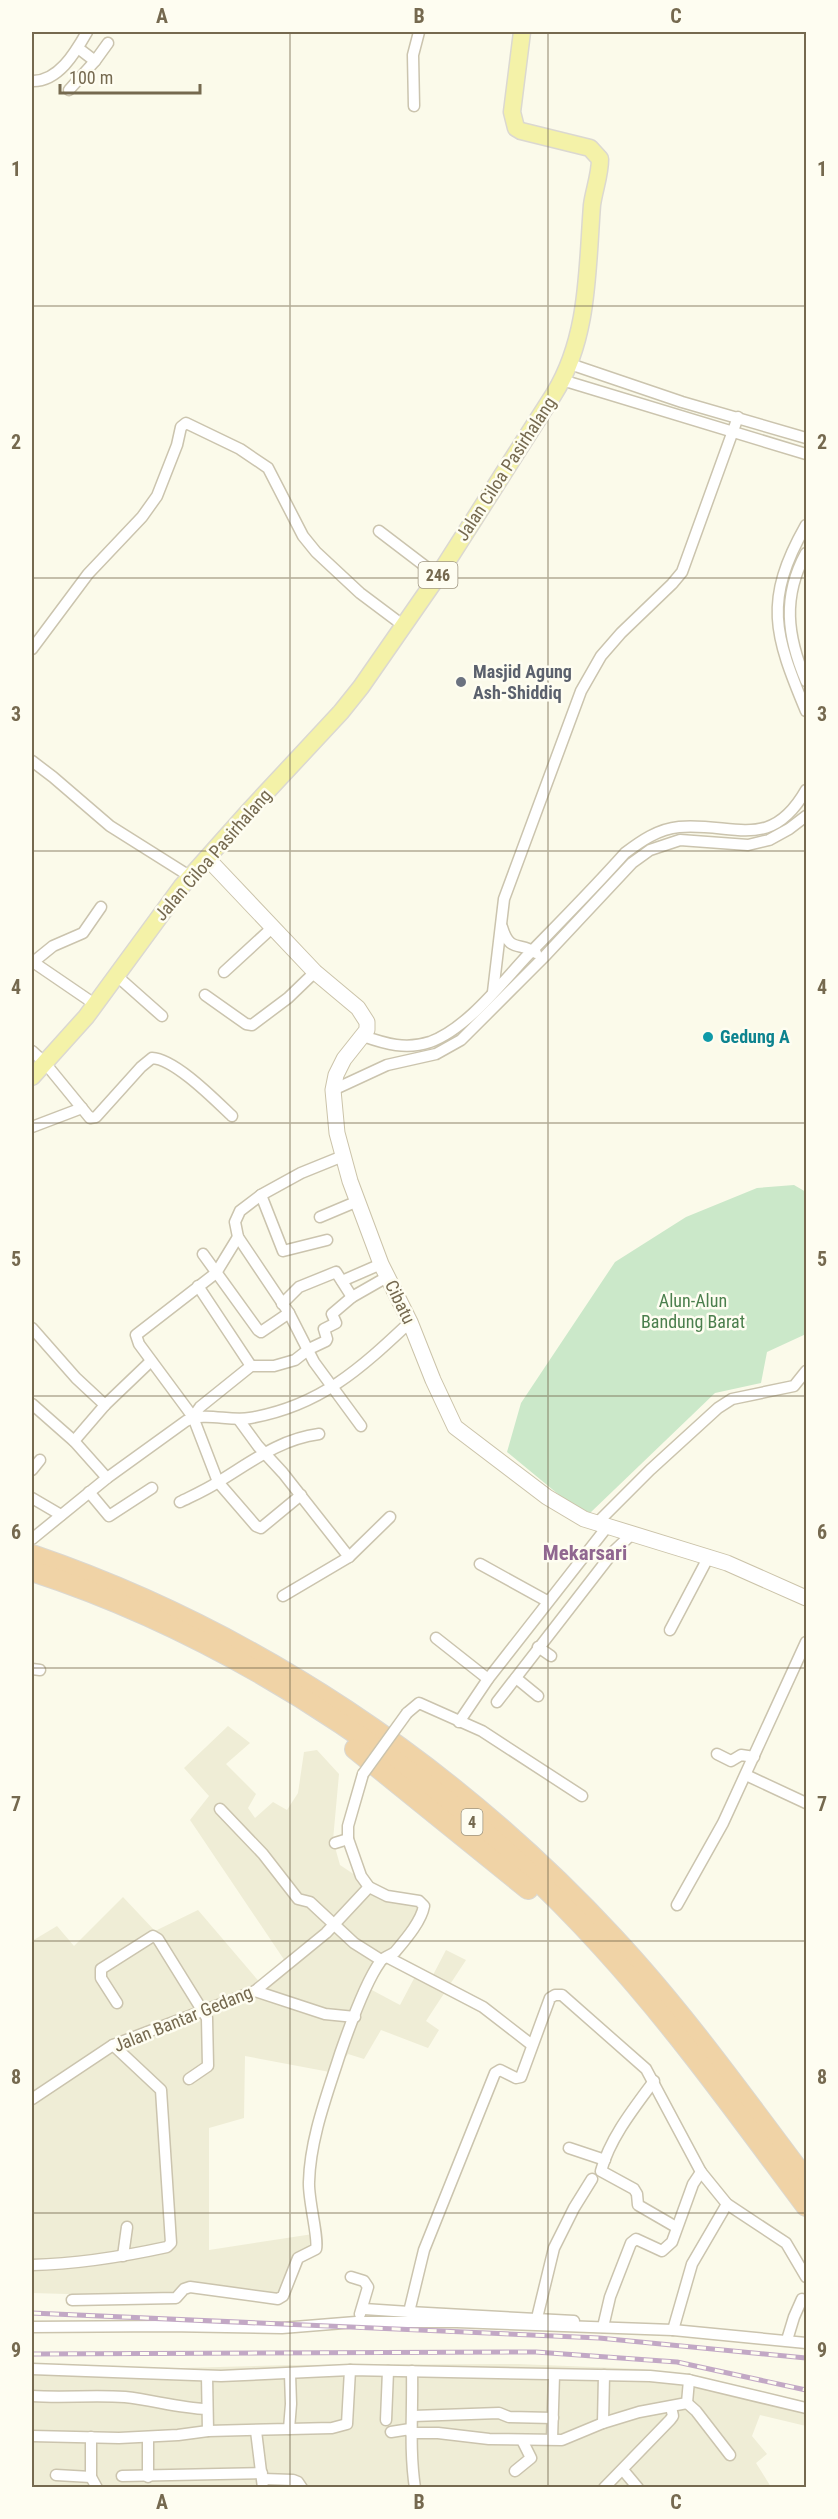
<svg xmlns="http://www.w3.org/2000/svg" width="838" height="2519" viewBox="0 0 838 2519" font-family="'Roboto Condensed',sans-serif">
  <rect width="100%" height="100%" fill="#fbfaea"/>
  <g fill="#efedd6">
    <path d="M228 1726 250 1743 226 1764 256 1794 248 1808 255 1818 273 1802 287 1810 298 1793 304 1752 317 1750 339 1774 333 1840 340 1865 370 1885 426 1906 370 1989 400 2005 419 1969 432 1977 446 1950 466 1960 426 2021 439 2030 428 2048 381 2030 364 2059 348 2054 335 2073 245 2056 244 2118 209 2128V2250L313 2234 311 2246 275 2297 205 2284 171 2297 32 2293V1941L57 1926 74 1946 123 1897 155 1931 198 1910 262 1985 287 1964 190 1820 209 1796 184 1768Z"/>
    <path d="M518 2364 642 2369 707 2379 806 2404V2426L760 2415 752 2436 767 2454 756 2463 771 2487 32 2488V2372L291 2365Z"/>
  </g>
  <path fill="#cbe8c9" d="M794 1185 806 1192V1334L767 1352 761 1383 715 1393 590 1513 564 1499 507 1452 521 1403 615 1262 686 1217 757 1188Z"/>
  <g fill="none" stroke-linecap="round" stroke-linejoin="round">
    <g stroke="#cbc4ae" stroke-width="13">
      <g id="street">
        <path d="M95 61 108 43"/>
        <path d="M32 81C58 82 75 53 87 32"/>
        <path d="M69 90 95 61 78 48"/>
        <path d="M414 106 413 55 419 32"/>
        <path d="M570 364 682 402 806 438"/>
        <path d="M562 380 806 454"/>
        <path d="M806 525C763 601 774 634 806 711"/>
        <path d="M379 531 438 576"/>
        <path d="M806 553C782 597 787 636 806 681"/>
        <path d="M32 649 88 574 142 517 157 496 177 445 181 427 186 423 240 449 268 468 303 536 316 552 360 593 404 626"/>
        <path d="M32 761 53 777 110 826 191 877"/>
        <path d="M502 927C510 954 520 941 536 953"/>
        <path d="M33 962 96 1005"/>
        <path d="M32 963 53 946 83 933 101 907"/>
        <path d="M224 972 273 927"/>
        <path d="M118 977 162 1016"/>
        <path d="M493 992 504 899 581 691 601 656 621 633 672 584 682 572 738 417"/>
        <path d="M205 995 246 1024 252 1025 288 998 315 972"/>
        <path d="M363 1036C386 1044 406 1050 430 1042 466 1029 500 985 526 957 559 923 593 889 625 853 641 841 658 829 679 827 733 822 770 853 806 790"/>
        <path d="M32 1051 45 1063 90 1118 96 1117 141 1067 152 1058C175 1059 215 1100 232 1116"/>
        <path d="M333 1090 387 1065 436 1054 461 1040 543 958 632 863 650 850 680 840 748 845 769 840 789 829 806 816"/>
        <path d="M32 1127 82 1108"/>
        <path d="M343 1156 301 1173 261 1195 240 1211 235 1222 238 1237 289 1313 314 1362 361 1426"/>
        <path d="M261 1195 283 1251 327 1240"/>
        <path d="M320 1217 358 1201"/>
        <path d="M238 1237 216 1273 136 1335 139 1344 193 1417 218 1482 256 1526 261 1528 301 1495"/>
        <path d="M203 1254 258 1330 261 1332 289 1313"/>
        <path d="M342 1281 381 1264"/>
        <path d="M198 1286 251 1366"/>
        <path d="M282 1304 299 1287 336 1272 352 1297"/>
        <path d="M32 1328 76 1378 105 1405"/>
        <path d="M32 1404 74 1441 107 1478"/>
        <path d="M193 1417 200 1407 251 1366H274L295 1360 309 1349 326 1341 327 1339 324 1329 336 1323 332 1314 352 1297 387 1277"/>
        <path d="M239 1420 258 1446 283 1473 349 1557"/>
        <path d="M74 1441 105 1405 151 1361"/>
        <path d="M32 1470 40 1460"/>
        <path d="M89 1492 109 1516 152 1488"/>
        <path d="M32 1498 61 1515"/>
        <path d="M180 1502C192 1496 206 1490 218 1482 251 1462 280 1439 319 1434"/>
        <path d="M596 1524 650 1470 718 1408 732 1399 794 1386 806 1371"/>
        <path d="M32 1539 107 1478 186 1421C205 1411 229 1422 250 1418 320 1406 360 1369 410 1322"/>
        <path d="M480 1564 547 1601"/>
        <path d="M283 1596 349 1557 390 1517"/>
        <path d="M670 1630 709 1556"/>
        <path d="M436 1638 488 1679"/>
        <path d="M538 1647 551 1656"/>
        <path d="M32 1669 40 1670"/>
        <path d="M516 1678 538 1696"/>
        <path d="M497 1702 614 1551 632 1534"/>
        <path d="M407 1713 419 1703 482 1731 582 1796"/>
        <path d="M459 1722 488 1679 607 1527"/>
        <path d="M717 1754 731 1761 741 1755 754 1757"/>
        <path d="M746 1775 806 1803"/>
        <path d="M220 1809 263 1854 298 1899 310 1902 354 1943 381 1960"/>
        <path d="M335 1843 348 1839"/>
        <path d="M677 1905 723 1823 806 1642"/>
        <path d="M387 1957 483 2007 532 2045"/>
        <path d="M255 1991 325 2014 355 2017"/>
        <path d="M117 2003 101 1978V1969L153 1936 158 1939 207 2018 208 2066 189 2079"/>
        <path d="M654 2081C634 2108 610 2138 601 2171L634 2189 637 2194 638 2205 676 2227"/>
        <path d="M32 2099 113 2045 255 1991 326 1933 369 1887"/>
        <path d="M569 2148 605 2160"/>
        <path d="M123 2256 127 2227"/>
        <path d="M32 2265C78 2264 121 2257 167 2247L171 2243 161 2090 113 2045"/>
        <path d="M351 2277 364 2281 368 2287 360 2314"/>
        <path d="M72 2300 176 2298 184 2289 190 2287 278 2299 283 2296 298 2258 316 2249C319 2239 308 2199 309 2182 310 2139 327 2095 340 2054 349 2028 365 1983 380 1962 383 1957 390 1956 395 1952 405 1940 421 1922 424 1906L419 1901 387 1896 369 1887 361 1876 348 1839V1826L363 1774"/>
        <path d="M364 2309 409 2312 424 2250 495 2073 500 2070 516 2078 521 2077 550 1998 555 1995H562L646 2069 701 2172 727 2204 786 2243 806 2277"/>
        <path d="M409 2312 574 2321"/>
        <path d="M537 2318 554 2248 574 2208 592 2179"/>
        <path d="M32 2327 167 2326 282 2328 356 2322H457L673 2330 806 2343"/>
        <path d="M603 2327 610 2297 631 2243 636 2239 662 2251 672 2242 693 2184 701 2172"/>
        <path d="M673 2330 692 2264 727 2204"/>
        <path d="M787 2340 794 2317 802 2299"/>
        <path d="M32 2369 221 2376 350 2370 650 2376 689 2380 806 2408"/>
        <path d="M412 2371C413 2411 409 2448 415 2488"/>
        <path d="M207 2376 208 2431"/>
        <path d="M32 2396C62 2398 94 2395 125 2397 153 2400 179 2408 207 2409"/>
        <path d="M687 2403 696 2411 730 2455"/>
        <path d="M413 2416 499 2413 509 2417 553 2418"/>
        <path d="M386 2420 388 2371"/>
        <path d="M603 2423 604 2375"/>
        <path d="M289 2429 332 2428 347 2424 350 2370"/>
        <path d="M256 2431 263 2488"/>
        <path d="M391 2432 410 2429"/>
        <path d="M411 2433H438L489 2439 562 2440 603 2423 639 2412 687 2403 689 2380"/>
        <path d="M32 2436 119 2438 178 2435 208 2431 289 2429 291 2404 290 2374"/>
        <path d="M91 2437V2477L97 2488"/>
        <path d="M148 2437V2477"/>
        <path d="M552 2439 554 2375"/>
        <path d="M623 2470 638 2488"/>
        <path d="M515 2471 531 2458 522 2440"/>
        <path d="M56 2475 91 2477"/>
        <path d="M122 2476 262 2473"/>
        <path d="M263 2479 293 2480 298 2482 302 2488"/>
        <path d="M604 2488 670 2420 673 2416 671 2407"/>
      </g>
    </g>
    <g stroke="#cbc3a9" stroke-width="17">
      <path id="secondary" d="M207 858 315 972 358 1008 367 1022V1030L344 1059 336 1075 333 1090 337 1133 350 1181 381 1264 410 1322 433 1380 455 1427 547 1497 584 1519 727 1563 806 1598"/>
    </g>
    <g stroke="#dbd8d1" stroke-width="19">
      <path id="primary" d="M32 1077 86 1017 182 886 248 812 341 712 361 687 438 576 554 394C589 337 587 270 592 205 594 190 600 175 600 159L590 148 521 131 516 128 512 112 522 32"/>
    </g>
    <g stroke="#dbd8d1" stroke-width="22">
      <g id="highway">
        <path d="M32 1555C254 1631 453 1765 613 1937 684 2013 744 2098 806 2180"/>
        <path d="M32 1571C244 1640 454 1783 603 1948 677 2029 741 2119 806 2206"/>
        <path d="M355 1749 528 1889"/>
      </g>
    </g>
    <use href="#street" stroke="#fff" stroke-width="10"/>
    <use href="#secondary" stroke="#fff" stroke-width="15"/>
    <use href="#primary" stroke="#f4f2a8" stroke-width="16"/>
    <use href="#highway" stroke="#f0d3a6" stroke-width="20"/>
    <g stroke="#c2a8c5" stroke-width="5">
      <g id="rail">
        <path d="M32 2313 599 2338 806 2358"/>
        <path d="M32 2354 536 2352 677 2362 806 2390"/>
      </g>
    </g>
    <use href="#rail" stroke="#fefdf1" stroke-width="3" stroke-dasharray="9" stroke-linecap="butt"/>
    <g stroke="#cbc4ae" stroke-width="13" stroke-linecap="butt">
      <path id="street-bridge" d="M363 1774 407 1713"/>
    </g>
    <use href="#street-bridge" stroke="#fff" stroke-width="10"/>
  </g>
  <path fill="none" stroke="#75694f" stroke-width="1.5" stroke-opacity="0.55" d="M290 32V2488M548 32V2488M32 306H806M32 578H806M32 851H806M32 1123H806M32 1396H806M32 1668H806M32 1941H806M32 2213H806"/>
  <circle fill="#6b7280" stroke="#fefdf1" stroke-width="2" cx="461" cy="682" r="6"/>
  <circle fill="#0f9aa8" stroke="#fefdf1" stroke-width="2" cx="708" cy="1037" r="6"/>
  <g text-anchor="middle" stroke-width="5" stroke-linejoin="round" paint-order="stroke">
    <g fill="#fefdf1" stroke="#9e9580" stroke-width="1.5">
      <rect x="418.5" y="562" width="39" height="26" rx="4.5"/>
      <rect x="461.5" y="1809" width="21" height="26" rx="4.5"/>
    </g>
    <g font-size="16" font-weight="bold" fill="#75694f">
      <text x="438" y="581">246</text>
      <text x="472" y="1828">4</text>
    </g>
    <g font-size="18" fill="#75694f" stroke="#fefdf1">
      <text transform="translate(506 469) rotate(-57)" y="6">Jalan Ciloa Pasirhalang</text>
      <text transform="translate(213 855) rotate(-49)" y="6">Jalan Ciloa Pasirhalang</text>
      <text transform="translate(400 1302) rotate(64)" y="6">Cibatu</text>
      <text transform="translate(183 2019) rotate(-22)" y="6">Jalan Bantar Gedang</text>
    </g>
    <g font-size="18" font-weight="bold" fill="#5b616d" stroke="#fefdf1" text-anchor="start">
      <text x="473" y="678">Masjid Agung<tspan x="473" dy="21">Ash-Shiddiq</tspan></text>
    </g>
    <g font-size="18" font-weight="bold" fill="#0d838f" stroke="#fefdf1" text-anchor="start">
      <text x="720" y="1043">Gedung A</text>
    </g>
    <g font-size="18" fill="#4b7f4d" stroke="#fefdf1">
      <text x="693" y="1307">Alun-Alun<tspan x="693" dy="21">Bandung Barat</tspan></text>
    </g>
    <g font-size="21" font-weight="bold" fill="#906790" stroke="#fefdf1">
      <text x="585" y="1560">Mekarsari</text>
    </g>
  </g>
  <rect width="838" height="2519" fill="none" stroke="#fefdf1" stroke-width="66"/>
  <path d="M60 84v9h140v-9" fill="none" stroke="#75694f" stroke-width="3"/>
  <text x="69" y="84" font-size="18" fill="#75694f" stroke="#fefdf1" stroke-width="4.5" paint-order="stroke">100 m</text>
  <rect x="33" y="33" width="772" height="2453" fill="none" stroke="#75694f" stroke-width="2"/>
  <g font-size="20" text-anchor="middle" font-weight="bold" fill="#75694f">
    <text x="162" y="23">A</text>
    <text x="419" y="23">B</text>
    <text x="676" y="23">C</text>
    <text x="16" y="176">1</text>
    <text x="822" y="176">1</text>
    <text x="16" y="449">2</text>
    <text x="822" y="449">2</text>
    <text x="16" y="721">3</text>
    <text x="822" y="721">3</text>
    <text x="16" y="994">4</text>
    <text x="822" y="994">4</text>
    <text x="16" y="1266">5</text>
    <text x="822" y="1266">5</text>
    <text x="16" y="1539">6</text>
    <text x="822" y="1539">6</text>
    <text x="16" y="1811">7</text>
    <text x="822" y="1811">7</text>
    <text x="16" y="2084">8</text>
    <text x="822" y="2084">8</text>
    <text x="16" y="2357">9</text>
    <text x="822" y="2357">9</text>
    <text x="162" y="2509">A</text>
    <text x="419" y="2509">B</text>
    <text x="676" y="2509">C</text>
  </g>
</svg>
